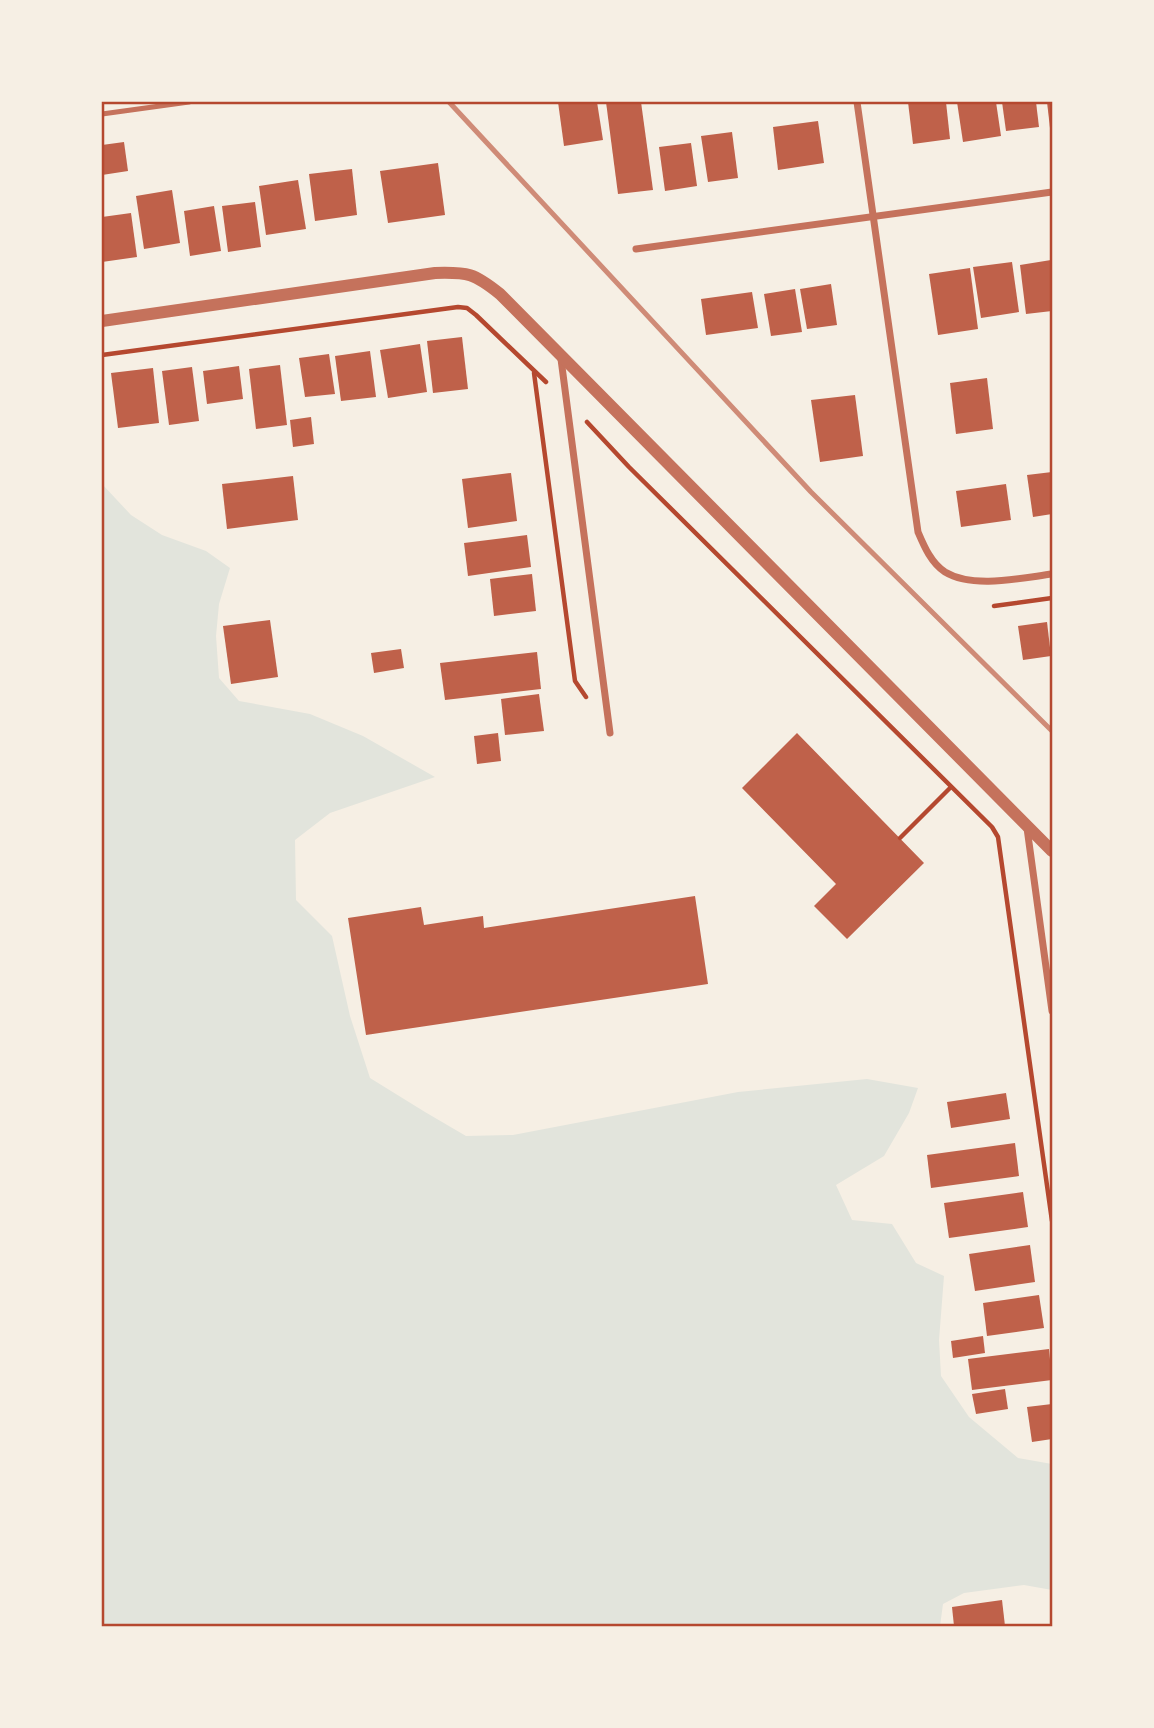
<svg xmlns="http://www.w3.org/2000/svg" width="1154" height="1728" viewBox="0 0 1154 1728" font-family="'Open Sans',sans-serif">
  <rect width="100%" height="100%" fill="#f6efe4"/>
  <path fill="#e2e4dc" d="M102 484 131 515 162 535 206 551 230 568 219 604 216 636 219 678 239 701 310 714 363 736 435 777 330 813 295 840 296 900 332 936 350 1016 370 1078 425 1112 466 1136 513 1135 738 1092 867 1079 918 1088 909 1113 884 1156 836 1185 852 1220 892 1224 916 1263 944 1276 939 1340 941 1376 969 1417 1018 1458 1052 1464V1590L1024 1585 964 1593 943 1604 940 1626H102Z"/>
  <g fill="#bf614a">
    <path d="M558 102H597L603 140 564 146Z"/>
    <path d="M606 102H641L653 190 618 194Z"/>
    <path d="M908 102H946L950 139 913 144Z"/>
    <path d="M957 102H996L1001 136 963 142Z"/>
    <path d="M1002 102H1036L1039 127 1006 131Z"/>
    <path d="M1047 102H1052V128H1050Z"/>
    <path d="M818 121 824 163 778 170 773 127Z"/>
    <path d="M732 132 738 178 708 182 701 136Z"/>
    <path d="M124 142 128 171 102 175V145Z"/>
    <path d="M691 143 697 186 665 191 659 147Z"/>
    <path d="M438 163 445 215 388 223 380 171Z"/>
    <path d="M352 169 357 215 315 221 309 174Z"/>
    <path d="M298 180 306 229 266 235 259 186Z"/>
    <path d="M172 190 180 243 144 249 136 196Z"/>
    <path d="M255 202 261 247 228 252 222 206Z"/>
    <path d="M214 206 221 251 190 256 184 211Z"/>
    <path d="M131 213 137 257 102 262V217Z"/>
    <path d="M1051 260 1052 311 1026 314 1020 265Z"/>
    <path d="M1012 262 1019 312 981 318 973 267Z"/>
    <path d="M970 268 978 329 938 335 929 274Z"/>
    <path d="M831 284 837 325 807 329 800 289Z"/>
    <path d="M795 289 802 332 771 336 764 294Z"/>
    <path d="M752 292 758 328 706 335 701 299Z"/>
    <path d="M462 337 468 389 433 393 427 341Z"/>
    <path d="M420 344 427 392 388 398 380 350Z"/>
    <path d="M370 351 376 397 341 401 335 356Z"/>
    <path d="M329 354 335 394 305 397 299 358Z"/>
    <path d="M280 365 287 425 256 429 249 369Z"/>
    <path d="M239 366 243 399 207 404 203 371Z"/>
    <path d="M192 367 199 421 169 425 162 371Z"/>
    <path d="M153 368 159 423 118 428 111 373Z"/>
    <path d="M987 378 993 429 956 434 950 383Z"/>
    <path d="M855 395 863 456 820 462 811 400Z"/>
    <path d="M311 417 314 444 293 447 290 420Z"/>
    <path d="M1052 472V514L1033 517 1027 475Z"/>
    <path d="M511 473 517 521 468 528 462 479Z"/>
    <path d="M293 476 298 520 227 529 222 484Z"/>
    <path d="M1006 484 1011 520 961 527 956 491Z"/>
    <path d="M527 535 531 567 468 576 464 543Z"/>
    <path d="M532 574 536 611 494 616 490 579Z"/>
    <path d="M270 620 278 677 231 684 223 626Z"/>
    <path d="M1047 622 1051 656 1023 660 1018 626Z"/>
    <path d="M401 649 404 668 374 673 371 653Z"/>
    <path d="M537 652 541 689 445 700 440 663Z"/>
    <path d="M539 694 544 731 505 735 501 699Z"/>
    <path d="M498 733 501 761 477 764 474 736Z"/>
    <path d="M797 733 924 863 847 939 814 906 836 884 742 788Z"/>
    <path d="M695 896 708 984 366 1035 348 918 421 907 424 925 483 916 484 928Z"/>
    <path d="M1006 1093 1010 1119 951 1128 947 1102Z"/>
    <path d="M1015 1143 1019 1176 931 1188 927 1155Z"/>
    <path d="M1023 1192 1028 1227 949 1238 944 1203Z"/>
    <path d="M1030 1245 1035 1282 975 1291 969 1254Z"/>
    <path d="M1039 1295 1044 1328 987 1336 983 1303Z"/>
    <path d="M983 1336 985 1353 953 1358 951 1341Z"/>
    <path d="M1049 1349 1052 1380 972 1390 968 1359Z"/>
    <path d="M1005 1389 1008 1409 976 1414 972 1394Z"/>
    <path d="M1052 1404V1439L1032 1442 1027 1407Z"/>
    <path d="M1002 1600 1005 1626H954L952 1607Z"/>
  </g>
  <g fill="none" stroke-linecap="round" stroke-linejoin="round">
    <g stroke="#b5482f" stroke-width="4.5">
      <path d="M102 355 458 307 467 308 476 315 546 382"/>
      <path d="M534 373 575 681 586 697"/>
      <path d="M587 422 629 467 992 827 998 837 1052 1221"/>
      <path d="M994 606 1052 598"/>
      <path d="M900 838 951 787"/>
    </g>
    <path stroke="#c5725c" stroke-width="5" d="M102 114 189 102"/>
    <g stroke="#c5725c" stroke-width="7">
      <path d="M857 102 918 532C924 546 931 563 945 572 973 589 1021 578 1052 574"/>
      <path d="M636 249 1052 192"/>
      <path d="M561 359 610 733"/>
      <path d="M1027 828 1052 1011"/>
    </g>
    <path stroke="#c5725c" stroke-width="12" d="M102 321 435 273C468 272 474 273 500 294L1052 851"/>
    <path stroke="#cf8b77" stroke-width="5" d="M449 102 811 492 1052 731"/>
  </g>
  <rect width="1154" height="1728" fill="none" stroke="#f6efe4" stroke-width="206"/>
  <rect x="103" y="103" width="948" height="1522" fill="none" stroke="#b5482f" stroke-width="2.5"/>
</svg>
